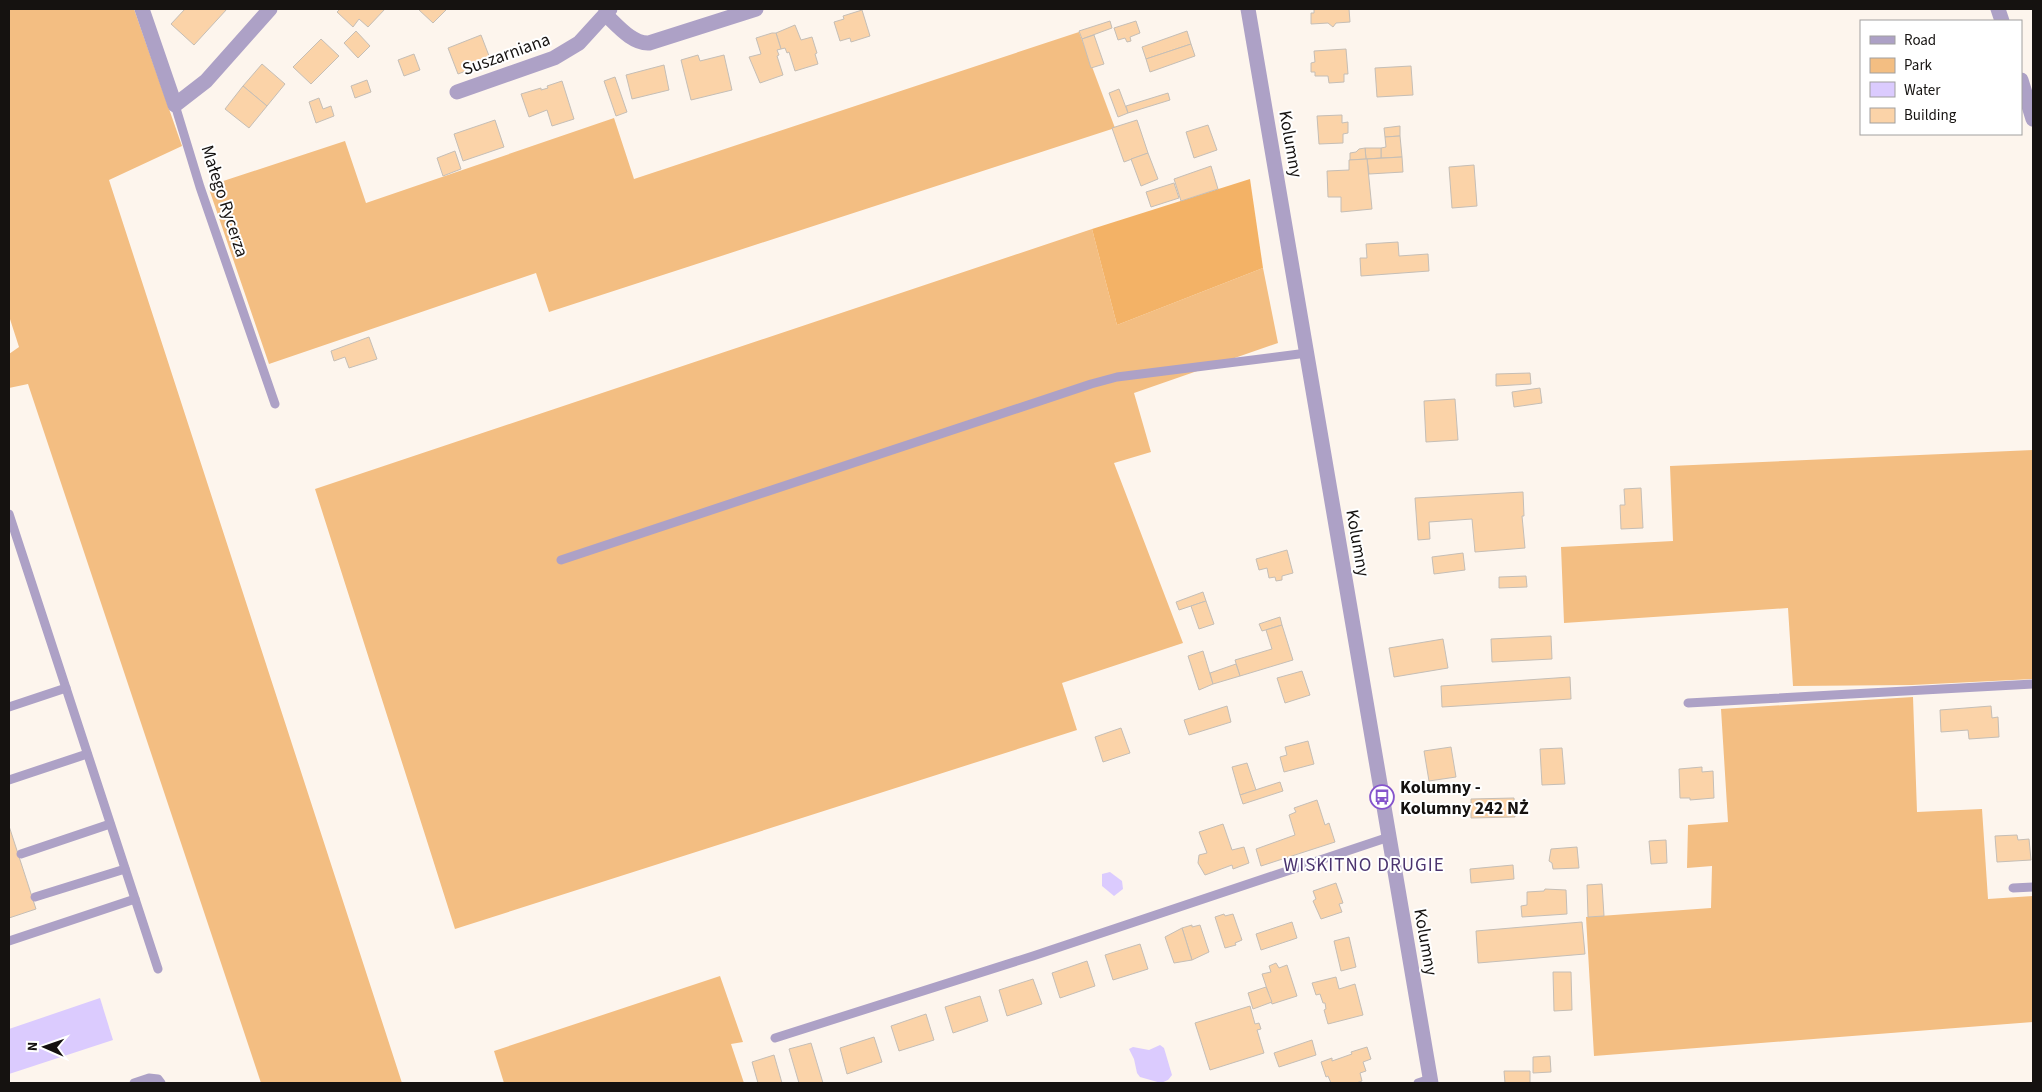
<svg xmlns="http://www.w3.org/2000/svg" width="2042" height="1092" viewBox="0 0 2042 1092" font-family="'Source Sans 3',sans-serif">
  <rect width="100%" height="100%" fill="#fdf5ed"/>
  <g fill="#f3be82">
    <path d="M9 9H134L182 146 109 180 402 1083H261L28 384 9 388V354L19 347 9 316Z"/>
    <path d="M1079 32 1115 128 549 312 536 273 269 364 208 186 345 141 366 203 614 118 634 179Z"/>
    <path d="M1092 229 1117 325 1263 268 1278 343 1134 393 1151 452 1114 463 1183 643 1062 683 1077 730 455 929 315 489Z"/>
    <path d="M2033 450V679L1912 685 1793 686 1788 608 1564 623 1561 547 1673 541 1670 466Z"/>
    <path d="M1913 697 1917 812 1982 809 1988 899 2033 896V1022L1594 1056 1586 917 1711 908 1712 866 1687 868 1688 825 1728 822 1721 709Z"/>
    <path d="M720 976 743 1042 731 1044 744 1083H504L494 1051Z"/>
  </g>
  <path fill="#f3b266" d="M1250 179 1263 268 1117 325 1092 229Z"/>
  <g fill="#dbcbfe">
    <path d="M1110 872 1122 881 1123 889 1114 896 1102 886V874Z"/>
    <path d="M100 998 113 1040 9 1074V1029Z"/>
    <path d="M1160 1045 1164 1048 1172 1075 1168 1080 1161 1083 1140 1077 1137 1073 1134 1059 1129 1049 1133 1047 1149 1050Z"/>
  </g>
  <g fill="#fbd3a8" stroke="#c5beb6">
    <path d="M185 9H227L194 45 171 24Z"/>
    <path d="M340 9H385L368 27 359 19 353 27 337 12Z"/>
    <path d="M418 9H447L433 23Z"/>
    <path d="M1314 9H1349L1350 22 1336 23 1333 27 1328 23 1311 24V13H1314Z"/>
    <path d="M862 10 870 36 851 42 850 38 840 41 834 22 844 19 843 16Z"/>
    <path d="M1110 21 1112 28 1082 39 1079 31Z"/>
    <path d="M1136 21 1140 33 1130 37 1131 41 1127 42 1125 38 1118 40 1114 28Z"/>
    <path d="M795 25 801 40 812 37 817 53 815 54 818 64 795 71 789 52 787 53 785 48 781 49 776 33Z"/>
    <path d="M356 31 370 46 358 58 344 43Z"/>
    <path d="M1187 31 1191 44 1146 59 1142 47Z"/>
    <path d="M772 33H776L781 49 777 50 779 55 777 56 783 75 760 83 749 57 761 54 756 38Z"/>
    <path d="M481 35 491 61 458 74 448 48Z"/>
    <path d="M1094 35 1104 64 1091 68 1082 39Z"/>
    <path d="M321 39 339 56 311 84 293 67Z"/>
    <path d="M1191 44 1195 56 1150 72 1146 59Z"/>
    <path d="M1346 49 1348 74H1344V82L1329 83 1328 76H1315V72H1311V63L1315 62 1314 51Z"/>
    <path d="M414 54 420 70 404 76 398 60Z"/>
    <path d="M698 55 700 61 724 55 732 90 691 100 681 60Z"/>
    <path d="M262 64 285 84 267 106 243 86Z"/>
    <path d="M664 65 669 90 632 99 626 75Z"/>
    <path d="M1411 66 1413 95 1377 97 1375 68Z"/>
    <path d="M615 77 627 112 616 116 604 81Z"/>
    <path d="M367 80 371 92 355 98 351 86Z"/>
    <path d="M562 81 574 119 552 126 547 110 529 117 521 94 541 88V90L548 88 547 86Z"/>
    <path d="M243 86 267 106 249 128 225 109Z"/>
    <path d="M1119 89 1128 113 1118 117 1109 93Z"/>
    <path d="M1168 93 1170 100 1128 113 1126 106Z"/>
    <path d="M319 98 323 109 331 106 334 116 316 123 309 102Z"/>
    <path d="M1342 115V123L1348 122V133L1343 134V143L1319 144 1317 116Z"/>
    <path d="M495 120 504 147 463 161 454 134Z"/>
    <path d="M1137 120 1148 153 1124 162 1112 128Z"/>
    <path d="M1208 125 1217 150 1194 158 1186 132Z"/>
    <path d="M1400 126V136L1385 137 1384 128Z"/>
    <path d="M1400 136 1402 157 1381 158V148L1386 147 1385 137Z"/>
    <path d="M1365 148H1381V158L1366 159Z"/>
    <path d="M1365 148 1366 159 1350 160V153L1356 152 1359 149Z"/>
    <path d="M455 151 461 169 443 176 437 158Z"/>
    <path d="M1148 153 1158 179 1141 186 1131 159Z"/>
    <path d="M1402 157 1403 172 1369 174 1367 159Z"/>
    <path d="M1367 159 1372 209 1341 212V197H1328L1327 171 1349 170V160Z"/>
    <path d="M1474 165 1477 206 1452 208 1449 167Z"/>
    <path d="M1211 166 1218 189 1181 201 1174 179Z"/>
    <path d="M1174 183 1179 198 1151 207 1146 192Z"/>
    <path d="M1398 242 1399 256 1428 254 1429 271 1361 276 1360 258H1367L1366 244Z"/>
    <path d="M369 337 377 359 349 368 345 357 334 361 331 351Z"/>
    <path d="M1530 373 1531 384 1496 386V374Z"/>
    <path d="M1540 388 1542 403 1514 407 1512 392Z"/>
    <path d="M1455 399 1458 440 1426 442 1424 401Z"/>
    <path d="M1641 488 1643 528 1621 529 1620 505H1625L1624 489Z"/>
    <path d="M1523 492 1524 516H1522L1525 548 1475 552 1472 519 1429 522 1430 539 1418 540 1415 498Z"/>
    <path d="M1287 550 1293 573 1282 576V580L1276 581 1275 577 1269 578 1267 568 1259 570 1256 559Z"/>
    <path d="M1463 553 1465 570 1434 574 1432 557Z"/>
    <path d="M1526 576 1527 587 1499 588V577Z"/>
    <path d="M1203 592 1206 601 1179 610 1176 602Z"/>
    <path d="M1206 601 1214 624 1199 629 1191 606Z"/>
    <path d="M1280 617 1282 625 1262 631 1259 624Z"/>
    <path d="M1282 625 1293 660 1240 676 1235 660 1272 649 1266 630Z"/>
    <path d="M1551 636 1552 659 1492 662 1491 639Z"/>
    <path d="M1443 639 1448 668 1394 677 1389 648Z"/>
    <path d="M1203 651 1213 684 1199 690 1188 656Z"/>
    <path d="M1236 664 1240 676 1213 684 1210 673Z"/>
    <path d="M1302 671 1310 695 1285 703 1277 678Z"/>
    <path d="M1570 677 1571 699 1442 707 1441 686Z"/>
    <path d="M1227 706 1231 722 1189 735 1184 720Z"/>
    <path d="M1991 706 1992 718 1998 717 1999 737 1969 739 1968 730 1941 732 1940 710Z"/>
    <path d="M1121 728 1130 753 1103 762 1095 737Z"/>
    <path d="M1308 741 1314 764 1284 772 1280 757 1287 755 1285 747Z"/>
    <path d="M1451 747 1456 777 1429 781 1424 751Z"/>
    <path d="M1562 748 1565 784 1542 785 1540 749Z"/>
    <path d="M1247 763 1256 790 1240 795 1232 767Z"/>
    <path d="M1702 767V772L1713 771 1714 798 1690 800V798H1680L1679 769Z"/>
    <path d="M1280 782 1283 791 1243 804 1240 795Z"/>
    <path d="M1514 798 1515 817 1471 818V799Z"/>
    <path d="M1317 800 1325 825 1329 823 1335 842 1261 866 1256 849 1295 835 1289 815 1296 812 1294 808Z"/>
    <path d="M1223 824 1232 850 1244 847 1249 863 1233 869 1232 865 1205 875 1198 863 1199 855 1207 853 1199 832Z"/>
    <path d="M9 826 36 909 9 918Z"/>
    <path d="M2017 835 2018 840 2029 839 2031 860 1997 862 1995 836Z"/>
    <path d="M1666 840 1667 863 1651 864 1649 841Z"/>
    <path d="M1577 847 1579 868 1553 869 1552 863 1549 861 1551 849Z"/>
    <path d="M1513 865 1514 879 1471 883 1470 869Z"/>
    <path d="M1336 883 1343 903 1339 904 1342 912 1321 919 1313 901 1316 899 1313 891Z"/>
    <path d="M1602 884 1604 916 1588 917 1587 885Z"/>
    <path d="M1545 889 1566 890 1567 914 1522 917 1521 906 1527 905V892L1544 891Z"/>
    <path d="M1224 914 1225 916 1233 914 1242 940 1235 943 1236 945 1225 948 1215 917Z"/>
    <path d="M1292 922 1297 938 1261 950 1256 934Z"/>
    <path d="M1582 922 1585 954 1478 963 1476 931Z"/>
    <path d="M1192 925V927L1200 925 1209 952 1192 960 1182 928Z"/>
    <path d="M1182 928 1192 960 1174 963 1165 937Z"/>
    <path d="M1349 937 1356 967 1341 971 1334 941Z"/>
    <path d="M1140 944 1148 969 1113 980 1105 955Z"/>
    <path d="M1087 961 1095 986 1060 998 1052 973Z"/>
    <path d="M1276 963 1279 968 1287 965 1297 996 1272 1004 1262 974 1271 972 1269 966Z"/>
    <path d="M1553 972H1571L1572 1010 1554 1011Z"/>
    <path d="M1336 977 1339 989 1355 984 1363 1015 1328 1024 1324 1010 1326 1009 1325 1003H1323L1320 994 1316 995 1312 983Z"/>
    <path d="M1033 979 1042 1004 1007 1016 999 990Z"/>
    <path d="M1266 987 1272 1002 1253 1009 1248 993Z"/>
    <path d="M980 996 988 1021 953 1033 945 1007Z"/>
    <path d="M1250 1006 1255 1024 1259 1023 1261 1029 1257 1030 1264 1053 1210 1070 1195 1023Z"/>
    <path d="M926 1014 934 1040 899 1051 891 1026Z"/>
    <path d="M874 1037 882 1062 847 1074 840 1048Z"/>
    <path d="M1312 1040 1316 1055 1279 1067 1274 1053Z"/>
    <path d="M811 1043 823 1083H799L789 1049Z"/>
    <path d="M1367 1047 1371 1059 1363 1062 1366 1071 1360 1073 1362 1081 1356 1083H1331L1328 1076 1326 1077 1321 1062 1332 1058V1061L1352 1054 1351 1052Z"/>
    <path d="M774 1055 782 1083H758L752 1062Z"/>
    <path d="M1550 1056 1551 1072 1533 1073V1057Z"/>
    <path d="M1504 1071H1530V1083H1505Z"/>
  </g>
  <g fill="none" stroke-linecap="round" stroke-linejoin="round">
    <g stroke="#ada1c6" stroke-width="9">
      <path d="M175 105 200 187 275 404"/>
      <path d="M9 514 158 969"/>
      <path d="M561 560 1091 384 1117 377 1307 353"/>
      <path d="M1688 703 2033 684"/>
      <path d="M9 707 66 688"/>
      <path d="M9 780 87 754"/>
      <path d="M21 854 110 824"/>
      <path d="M2013 888 2033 887"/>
      <path d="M35 897 125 869"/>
      <path d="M9 941 135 899"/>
      <path d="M775 1038 1033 956 1389 837"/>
      <path d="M134 1083 149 1078 158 1079 161 1083"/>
      <path d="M1418 1083 1430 1079"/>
    </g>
    <g stroke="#ada1c6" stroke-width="15">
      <path d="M142 9 175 105 206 81 270 9"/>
      <path d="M1998 9 2002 21"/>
      <path d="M605 14C617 25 632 44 649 43L756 9"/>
      <path d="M2021 80 2033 119"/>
      <path d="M457 92 554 58 579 43 610 9"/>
    </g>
    <path stroke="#ada1c6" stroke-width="15" d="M1248 9 1431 1083"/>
  </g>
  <defs>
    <g id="bus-ring" transform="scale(1.25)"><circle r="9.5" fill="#fff" stroke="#8554cc" stroke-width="1.5"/><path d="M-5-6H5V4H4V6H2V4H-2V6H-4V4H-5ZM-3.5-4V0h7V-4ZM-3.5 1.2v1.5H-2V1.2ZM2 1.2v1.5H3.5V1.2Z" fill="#8554cc"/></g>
  </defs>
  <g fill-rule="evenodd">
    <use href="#bus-ring" x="1382" y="797"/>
  </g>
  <g text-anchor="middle" stroke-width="4" stroke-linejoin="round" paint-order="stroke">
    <g font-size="18" fill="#151210" stroke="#fff">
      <text transform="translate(506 54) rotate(-20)" y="6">Suszarniana</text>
      <text transform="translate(1291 144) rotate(80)" y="6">Kolumny</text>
      <text transform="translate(225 201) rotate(72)" y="6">Małego Rycerza</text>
      <text transform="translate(1358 543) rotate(80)" y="6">Kolumny</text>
      <text transform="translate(1426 942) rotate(80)" y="6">Kolumny</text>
    </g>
    <g font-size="18" font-weight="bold" fill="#151210" stroke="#fff" text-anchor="start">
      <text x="1400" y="793">Kolumny -<tspan x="1400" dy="21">Kolumny 242 NŻ</tspan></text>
    </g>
    <g font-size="19" letter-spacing="1" fill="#4b346f" stroke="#fff">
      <text x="1364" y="871">WISKITNO DRUGIE</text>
    </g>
  </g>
  <rect width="2042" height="1092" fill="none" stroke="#151210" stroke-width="20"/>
  <rect x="1860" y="20" width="162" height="115" fill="#ffffff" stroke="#a1a09f"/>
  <rect x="1870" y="36" width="25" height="8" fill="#ada1c6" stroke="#a1a09f"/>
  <text x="1904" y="45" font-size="15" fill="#151210">Road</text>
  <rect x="1870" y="58" width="25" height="15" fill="#f3be82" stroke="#a1a09f"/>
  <text x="1904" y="70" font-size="15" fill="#151210">Park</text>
  <rect x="1870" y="82" width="25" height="15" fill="#dbcbfe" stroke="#a1a09f"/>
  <text x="1904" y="95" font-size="15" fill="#151210">Water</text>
  <rect x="1870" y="108" width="25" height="15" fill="#fbd3a8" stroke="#a1a09f"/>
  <text x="1904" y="120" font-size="15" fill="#151210">Building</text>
  <g transform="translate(45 1047) rotate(272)" stroke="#ffffff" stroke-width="4" paint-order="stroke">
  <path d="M0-4L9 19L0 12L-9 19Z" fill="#151210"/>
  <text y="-8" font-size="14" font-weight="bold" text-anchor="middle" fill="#151210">N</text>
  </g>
</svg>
